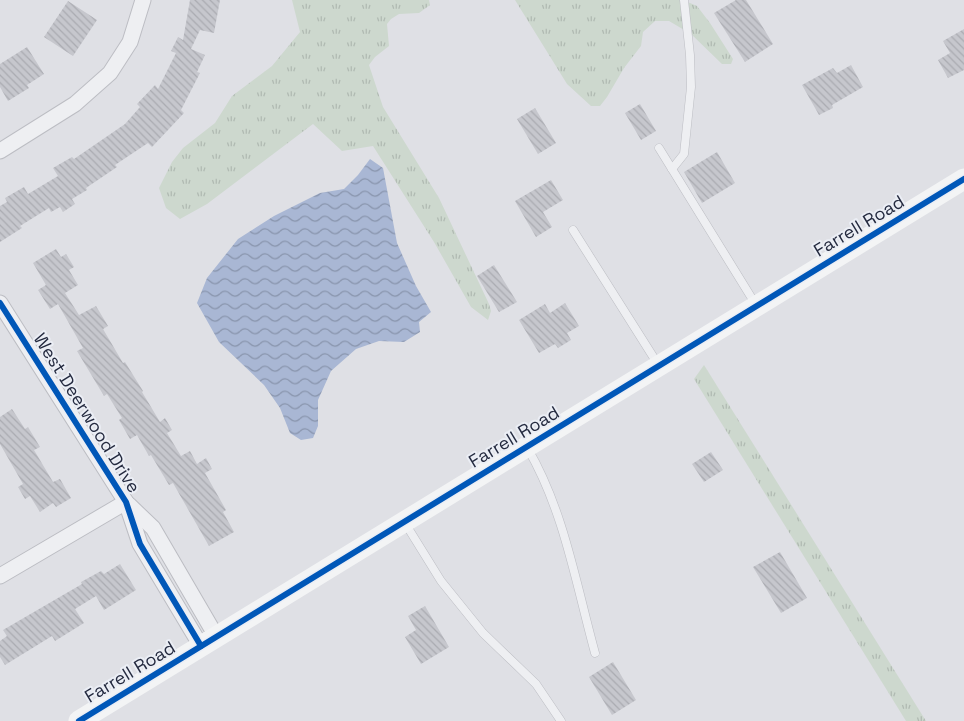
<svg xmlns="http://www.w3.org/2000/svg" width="964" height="721" viewBox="0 0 964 721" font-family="'Space Grotesk',sans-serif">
  <defs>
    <pattern id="grass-tufts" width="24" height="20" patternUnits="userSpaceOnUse" patternTransform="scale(1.25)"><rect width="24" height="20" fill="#cdd8ce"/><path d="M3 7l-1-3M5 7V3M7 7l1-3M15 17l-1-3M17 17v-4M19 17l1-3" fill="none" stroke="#b0bab2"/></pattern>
    <pattern id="water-waves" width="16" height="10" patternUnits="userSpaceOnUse" patternTransform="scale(1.25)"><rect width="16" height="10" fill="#a9b7d4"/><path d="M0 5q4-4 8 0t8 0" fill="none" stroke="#8995ad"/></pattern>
    <pattern id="building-back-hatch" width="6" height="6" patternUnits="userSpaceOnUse" patternTransform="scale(1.25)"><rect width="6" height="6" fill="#c6c7cd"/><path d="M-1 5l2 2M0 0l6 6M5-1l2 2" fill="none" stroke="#aaabb1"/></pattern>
  </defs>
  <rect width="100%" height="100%" fill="#dfe0e5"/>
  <g fill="url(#grass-tufts)">
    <path d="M292 0H429L430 5 419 13 399 14 391 19 387 24 389 46 375 57 369 65 383 107 439 198 489 304 491 311 488 320 471 307 434 242 373 146 342 151 313 124 207 204 180 219 166 208 159 188 172 162 183 148 215 123 232 96 272 66 300 32Z"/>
    <path d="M515 0H683L697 6 710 23 733 59 731 64H722L691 34 669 21H655L643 32 641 46 624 68 607 97 600 106H591L567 84Z"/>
    <path d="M704 365 926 721H906L694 379Z"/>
  </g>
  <path fill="url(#water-waves)" d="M370 159 383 168 397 243 416 286 431 312 419 322 420 332 404 342 379 341 356 349 331 371 318 400V426L313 438 301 440 290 433 280 408 264 385 219 342 197 303 207 278 238 239 274 216 320 193 344 189 358 175Z"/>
  <g fill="url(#building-back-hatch)">
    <path d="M190 0H220L214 33 200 30 191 49 205 55 197 72 200 73 181 110 184 113 152 147 148 143 115 165 117 167 86 188 87 190 72 199 75 204 63 212 60 207 51 212 49 208 20 226 22 228 0 242V206L7 202 5 198 24 187 28 194 58 176 53 168 72 157 74 159 125 124 140 107 137 104 155 85 158 89 176 53 171 51 178 37 183 40Z"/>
    <path d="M736 0H746L773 44 745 62 714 13Z"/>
    <path d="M68 1 97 20 73 56 44 37Z"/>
    <path d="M964 29V70L948 78 938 60 950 53 943 41Z"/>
    <path d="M27 47 44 74 27 85 29 88 8 101 0 87V64Z"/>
    <path d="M851 65 863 87 832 105 833 108 819 115 802 85 833 68 837 73Z"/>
    <path d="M640 104 656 131 641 140 625 113Z"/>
    <path d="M535 108 556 143 538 154 517 119Z"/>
    <path d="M717 152 735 183 702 203 684 172Z"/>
    <path d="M551 180 563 200 543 212 552 227 536 237 515 201Z"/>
    <path d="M56 249 61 257 66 254 74 267 69 270 78 285 65 293 79 315 96 306 108 326 103 329 123 363 125 362 143 391 142 392 160 422 165 418 172 430 167 433 181 456 190 451 197 464 206 458 212 469 205 473 226 510 223 512 234 532 209 546 173 483 169 485 151 455 149 456 137 435 130 439 119 420 122 418 107 394 104 396 77 351 83 348 58 304 50 309 38 290 46 285 33 263Z"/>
    <path d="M494 265 517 302 499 312 477 276Z"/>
    <path d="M565 303 579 326 567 333 571 340 558 348 555 344 539 353 519 320 545 304 550 313Z"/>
    <path d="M12 409 25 429 28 427 40 447 34 450 53 482 60 479 71 498 56 507 53 503 40 512 30 496 25 499 18 487 23 484 0 444V417Z"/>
    <path d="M711 452 723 470 704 482 692 464Z"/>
    <path d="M780 552 807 598 781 613 753 567Z"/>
    <path d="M120 564 136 590 104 610 96 596 75 609 84 623 55 641 52 636 5 665 0 657V641L7 636 3 630 82 584 81 582 101 571 104 574Z"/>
    <path d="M425 606 449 647 421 664 405 637 416 630 408 616Z"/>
    <path d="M613 662 636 700 612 715 589 677Z"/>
  </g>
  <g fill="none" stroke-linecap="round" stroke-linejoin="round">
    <g stroke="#bcbdc3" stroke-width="9">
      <g id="lane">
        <path d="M659 148 756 305"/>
        <path d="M672 169 684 154 691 87 690 55 684 0"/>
        <path d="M573 230 659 366"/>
        <path d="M528 449C564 511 576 584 595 653"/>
        <path d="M405 523 441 581 483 633 536 684 561 721"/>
      </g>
    </g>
    <g stroke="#bcbdc3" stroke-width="17">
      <g id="street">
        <path d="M0 151 75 104 110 73 130 42 143 0"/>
        <path d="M0 303 126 502 140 544 201 646"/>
        <path d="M129 505 153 528 216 636"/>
        <path d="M0 576 126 502"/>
      </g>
    </g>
    <use href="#lane" stroke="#eeeff2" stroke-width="8"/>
    <use href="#street" stroke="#eeeff2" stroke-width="15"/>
    <path stroke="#f3f4f5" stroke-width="21" d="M79 721 964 179"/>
    <g stroke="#ebeef5" stroke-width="9">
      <g id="cycleway">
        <path d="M0 303 126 502 140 544 201 646"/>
        <path d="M79 721 964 179"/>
      </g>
    </g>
    <use href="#cycleway" stroke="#0057b8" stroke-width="6"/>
  </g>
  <g text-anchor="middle" stroke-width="4" stroke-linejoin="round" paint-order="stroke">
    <g font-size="18" fill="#242a3f" stroke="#ebeef5">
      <text transform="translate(859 226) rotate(-31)" y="6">Farrell Road</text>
      <text transform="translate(87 413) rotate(58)" y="6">West Deerwood Drive</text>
      <text transform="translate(514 437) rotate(-31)" y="6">Farrell Road</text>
      <text transform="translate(130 672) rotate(-31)" y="6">Farrell Road</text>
    </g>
  </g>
</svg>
